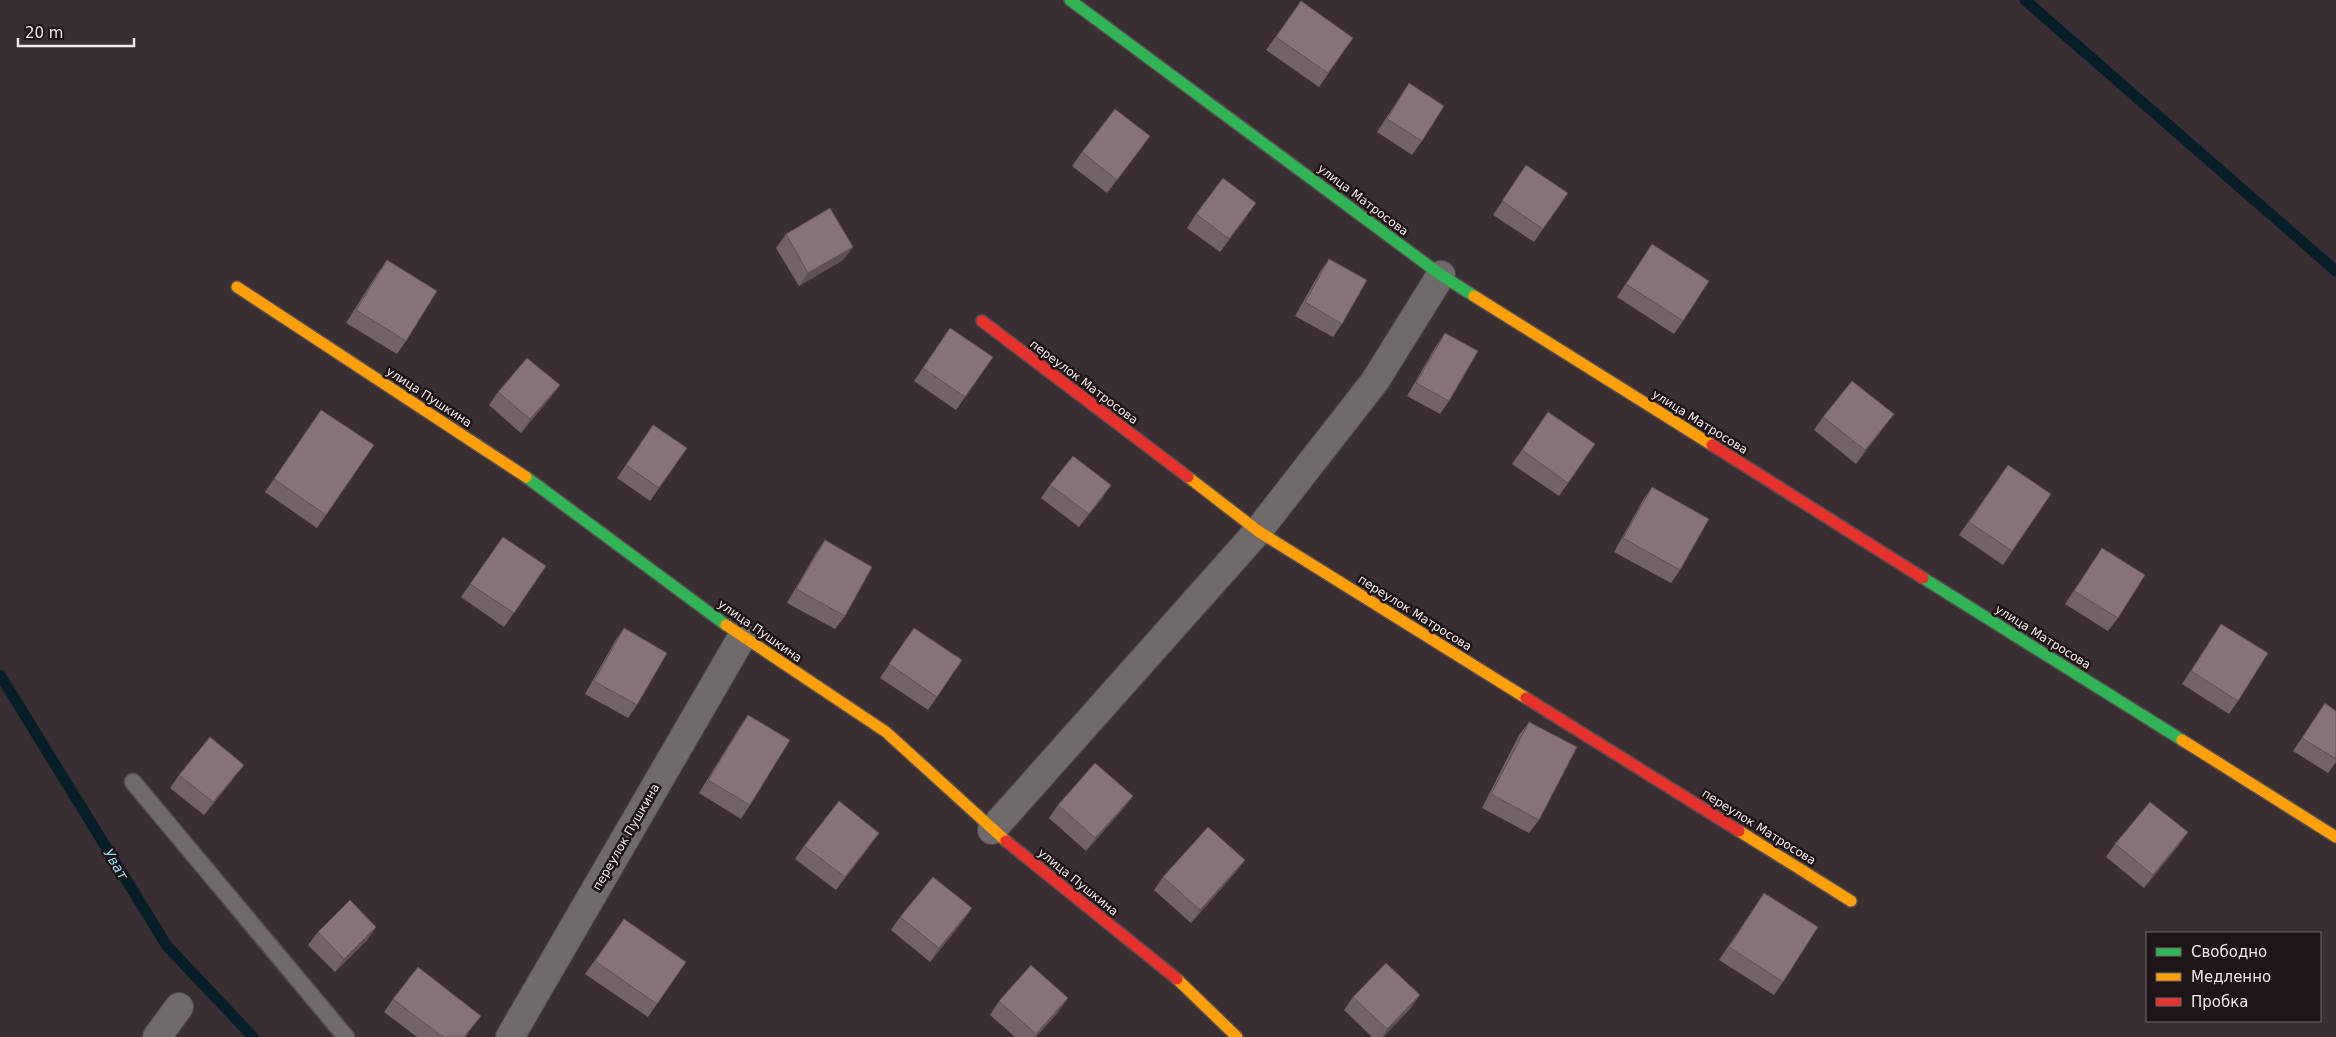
<svg xmlns="http://www.w3.org/2000/svg" width="2336" height="1037" viewBox="0 0 2336 1037" font-family="'DejaVu Sans',sans-serif">
  <rect width="100%" height="100%" fill="#392e31"/>
  <g fill="none" stroke-linecap="round" stroke-linejoin="round">
    <g stroke="#071e28" stroke-width="11">
      <path d="M2025 0 2336 271"/>
      <path d="M0 675 167 946 253 1037"/>
    </g>
    <g stroke="#564c4f" stroke-width="19">
      <path id="lane" d="M133 782 346 1037"/>
    </g>
    <g stroke="#564c4f" stroke-width="30">
      <g id="street">
        <path d="M992 830 1258 531 1375 381 1441 275"/>
        <path d="M157 1037 179 1007"/>
        <path d="M510 1037 742 637"/>
      </g>
    </g>
    <g stroke="#564c4f" stroke-width="14">
      <g id="fast">
        <path d="M1070 0 1441 275 1474 296"/>
        <path d="M526 477 726 625"/>
        <path d="M1923 578 2182 740"/>
      </g>
    </g>
    <g stroke="#564c4f" stroke-width="14">
      <g id="slow">
        <path d="M237 287 526 477"/>
        <path d="M1474 296 1712 445"/>
        <path d="M1188 477 1258 531 1526 698"/>
        <path d="M726 625 886 732 1006 841"/>
        <path d="M2182 740 2336 837"/>
        <path d="M1739 831 1851 901"/>
        <path d="M1177 979 1237 1037"/>
      </g>
    </g>
    <g stroke="#564c4f" stroke-width="14">
      <g id="jam">
        <path d="M982 321 1188 477"/>
        <path d="M1712 445 1923 578"/>
        <path d="M1526 698 1739 831"/>
        <path d="M1006 841 1177 979"/>
      </g>
    </g>
    <use href="#lane" stroke="#6f6a6b" stroke-width="16"/>
    <use href="#street" stroke="#6f6a6b" stroke-width="28"/>
    <use href="#fast" stroke="#30b455" stroke-width="11"/>
    <use href="#slow" stroke="#ff9f0a" stroke-width="11"/>
    <use href="#jam" stroke="#e5322d" stroke-width="11"/>
  </g>
  <g fill="#746366">
    <path d="M1301 1 1353 38 1319 87 1266 50Z"/>
    <path d="M1409 83 1422 141 1412 155 1377 132Z"/>
    <path d="M1150 136 1107 193 1072 166 1082 152Z"/>
    <path d="M1526 165 1543 229 1534 242 1493 215Z"/>
    <path d="M1196 214 1247 216 1220 252 1187 228Z"/>
    <path d="M786 234 853 247 843 260 799 286 776 248Z"/>
    <path d="M1652 244 1683 321 1674 334 1617 297Z"/>
    <path d="M1329 259 1342 324 1333 337 1295 316 1320 272Z"/>
    <path d="M387 260 406 341 397 354 346 323 377 274Z"/>
    <path d="M950 328 993 357 956 410 914 381Z"/>
    <path d="M1445 333 1449 401 1440 414 1407 396 1436 346Z"/>
    <path d="M560 385 550 398 521 433 489 405 498 392Z"/>
    <path d="M321 410 374 445 317 528 265 492Z"/>
    <path d="M1548 412 1595 444 1559 496 1512 464Z"/>
    <path d="M1894 414 1884 427 1856 464 1814 430 1823 417Z"/>
    <path d="M653 425 687 448 650 501 617 478Z"/>
    <path d="M2008 465 2051 494 2003 565 1959 535Z"/>
    <path d="M1050 485H1111L1079 527 1041 498Z"/>
    <path d="M1652 487 1680 570 1671 583 1614 552 1643 500Z"/>
    <path d="M503 537 546 566 504 627 461 597Z"/>
    <path d="M825 540 845 616 835 629 787 603 816 553Z"/>
    <path d="M2102 548 2118 618 2108 631 2065 604Z"/>
    <path d="M2221 624 2238 701 2229 714 2182 684Z"/>
    <path d="M624 628 637 705 628 718 585 694 615 641Z"/>
    <path d="M914 628 937 697 928 710 880 678Z"/>
    <path d="M2325 703 2336 711V762L2328 773 2293 751Z"/>
    <path d="M748 715 750 805 741 819 699 793 739 728Z"/>
    <path d="M1529 722 1539 820 1529 833 1482 808 1519 735Z"/>
    <path d="M179 775 234 778 204 815 170 788Z"/>
    <path d="M1133 796 1123 809 1086 851 1049 818 1058 805Z"/>
    <path d="M879 833 836 890 795 859 804 846Z"/>
    <path d="M2115 844 2179 845 2144 888 2106 857Z"/>
    <path d="M1245 860 1235 873 1191 923 1154 890 1163 877Z"/>
    <path d="M1764 893 1783 982 1774 995 1719 960Z"/>
    <path d="M972 908 963 921 930 962 891 930 900 917Z"/>
    <path d="M624 919 686 962 648 1017 585 974Z"/>
    <path d="M376 927 367 940 335 972 308 945 318 932Z"/>
    <path d="M1353 997 1411 1008 1383 1037H1372L1344 1010Z"/>
    <path d="M1068 998 1059 1011 1036 1037H1015L990 1015 999 1001Z"/>
    <path d="M393 999 481 1016 465 1037H417L384 1012Z"/>
  </g>
  <g fill="#5e5053">
    <path d="M1150 136 1141 149 1107 193 1117 180Z"/>
    <path d="M853 247 843 260 799 286 808 273Z"/>
    <path d="M560 385 550 398 521 433 530 419Z"/>
    <path d="M1894 414 1884 427 1856 464 1865 450Z"/>
    <path d="M1111 485 1102 499 1079 527 1089 514Z"/>
    <path d="M244 765 234 778 204 815 213 802Z"/>
    <path d="M1133 796 1123 809 1086 851 1095 838Z"/>
    <path d="M2188 832 2179 845 2144 888 2153 875Z"/>
    <path d="M879 833 870 846 836 890 845 877Z"/>
    <path d="M1245 860 1235 873 1191 923 1200 910Z"/>
    <path d="M972 908 963 921 930 962 939 948Z"/>
    <path d="M376 927 367 940 335 972 344 959Z"/>
    <path d="M1420 995 1411 1008 1383 1037H1382L1387 1029Z"/>
    <path d="M1068 998 1059 1011 1036 1037H1034Z"/>
  </g>
  <g fill="#877377" stroke="#5e5053">
    <path d="M1301 1 1353 38 1328 73 1276 37Z"/>
    <path d="M1409 83 1444 106 1422 141 1387 119Z"/>
    <path d="M1115 109 1150 136 1117 180 1082 152Z"/>
    <path d="M1526 165 1568 193 1543 229 1502 201Z"/>
    <path d="M1223 178 1256 203 1229 239 1196 214Z"/>
    <path d="M830 208 853 247 808 273 786 234Z"/>
    <path d="M1652 244 1709 281 1683 321 1626 284Z"/>
    <path d="M1329 259 1367 280 1342 324 1305 302Z"/>
    <path d="M387 260 437 291 406 341 356 310Z"/>
    <path d="M950 328 993 357 965 397 923 368Z"/>
    <path d="M1445 333 1478 351 1449 401 1416 383Z"/>
    <path d="M527 358 560 385 530 419 498 392Z"/>
    <path d="M1852 381 1894 414 1865 450 1823 417Z"/>
    <path d="M321 410 374 445 326 515 274 479Z"/>
    <path d="M1548 412 1595 444 1568 483 1522 450Z"/>
    <path d="M653 425 687 448 659 488 626 465Z"/>
    <path d="M1073 456 1111 485 1089 514 1050 485Z"/>
    <path d="M2008 465 2051 494 2012 551 1969 522Z"/>
    <path d="M1652 487 1709 519 1680 570 1623 538Z"/>
    <path d="M503 537 546 566 514 613 470 584Z"/>
    <path d="M825 540 872 567 845 616 796 589Z"/>
    <path d="M2102 548 2145 575 2118 618 2074 591Z"/>
    <path d="M2221 624 2268 653 2238 701 2191 671Z"/>
    <path d="M624 628 667 653 637 705 594 681Z"/>
    <path d="M914 628 962 660 937 697 889 664Z"/>
    <path d="M2325 703 2336 711V759L2302 738Z"/>
    <path d="M748 715 790 740 750 805 708 780Z"/>
    <path d="M1529 722 1577 747 1539 820 1491 794Z"/>
    <path d="M210 737 244 765 213 802 179 775Z"/>
    <path d="M1095 763 1133 796 1095 838 1058 805Z"/>
    <path d="M839 801 879 833 845 877 804 846Z"/>
    <path d="M2150 802 2188 832 2153 875 2115 844Z"/>
    <path d="M1208 827 1245 860 1200 910 1163 877Z"/>
    <path d="M933 877 972 908 939 948 900 917Z"/>
    <path d="M1764 893 1818 927 1783 982 1729 947Z"/>
    <path d="M350 900 376 927 344 959 318 932Z"/>
    <path d="M624 919 686 962 657 1004 595 961Z"/>
    <path d="M1386 963 1420 995 1387 1029 1353 997Z"/>
    <path d="M1031 965 1068 998 1036 1034 999 1001Z"/>
    <path d="M418 967 481 1016 464 1037H443L393 999Z"/>
  </g>
  <g text-anchor="middle" stroke-width="5" stroke-linejoin="round" paint-order="stroke">
    <g font-size="12" fill="#f4e6e9" stroke="#1e1517">
      <text transform="translate(1363 200) rotate(37)" y="4">улица Матросова</text>
      <text transform="translate(1084 382) rotate(37)" y="4">переулок Матросова</text>
      <text transform="translate(429 397) rotate(33)" y="4">улица Пушкина</text>
      <text transform="translate(1700 422) rotate(32)" y="4">улица Матросова</text>
      <text transform="translate(1415 613) rotate(32)" y="4">переулок Матросова</text>
      <text transform="translate(760 631) rotate(35)" y="4">улица Пушкина</text>
      <text transform="translate(2043 637) rotate(32)" y="4">улица Матросова</text>
      <text transform="translate(1759 827) rotate(32)" y="4">переулок Матросова</text>
      <text transform="translate(626 837) rotate(-60)" y="4">переулок Пушкина</text>
      <text transform="translate(1078 882) rotate(39)" y="4">улица Пушкина</text>
    </g>
    <g font-size="14" font-style="italic" fill="#96d6f3" stroke="#1e1517">
      <text transform="translate(116 864) rotate(58)" y="5">Уват</text>
    </g>
  </g>
  <rect x="2146" y="932" width="175" height="90" fill="#1e1517" stroke="#74696b"/>
  <rect x="2156" y="948" width="25" height="8" fill="#30b455" stroke="#74696b"/>
  <text x="2191" y="957" font-size="15" fill="#f4e6e9">Свободно</text>
  <rect x="2156" y="973" width="25" height="8" fill="#ff9f0a" stroke="#74696b"/>
  <text x="2191" y="982" font-size="15" fill="#f4e6e9">Медленно</text>
  <rect x="2156" y="998" width="25" height="8" fill="#e5322d" stroke="#74696b"/>
  <text x="2191" y="1007" font-size="15" fill="#f4e6e9">Пробка</text>
  <path d="M18 38v8h116v-8" fill="none" stroke="#f4e6e9" stroke-width="2.5"/>
  <text x="25" y="38" font-size="15" fill="#f4e6e9" stroke="#1e1517" stroke-width="4" paint-order="stroke">20 m</text>
</svg>
